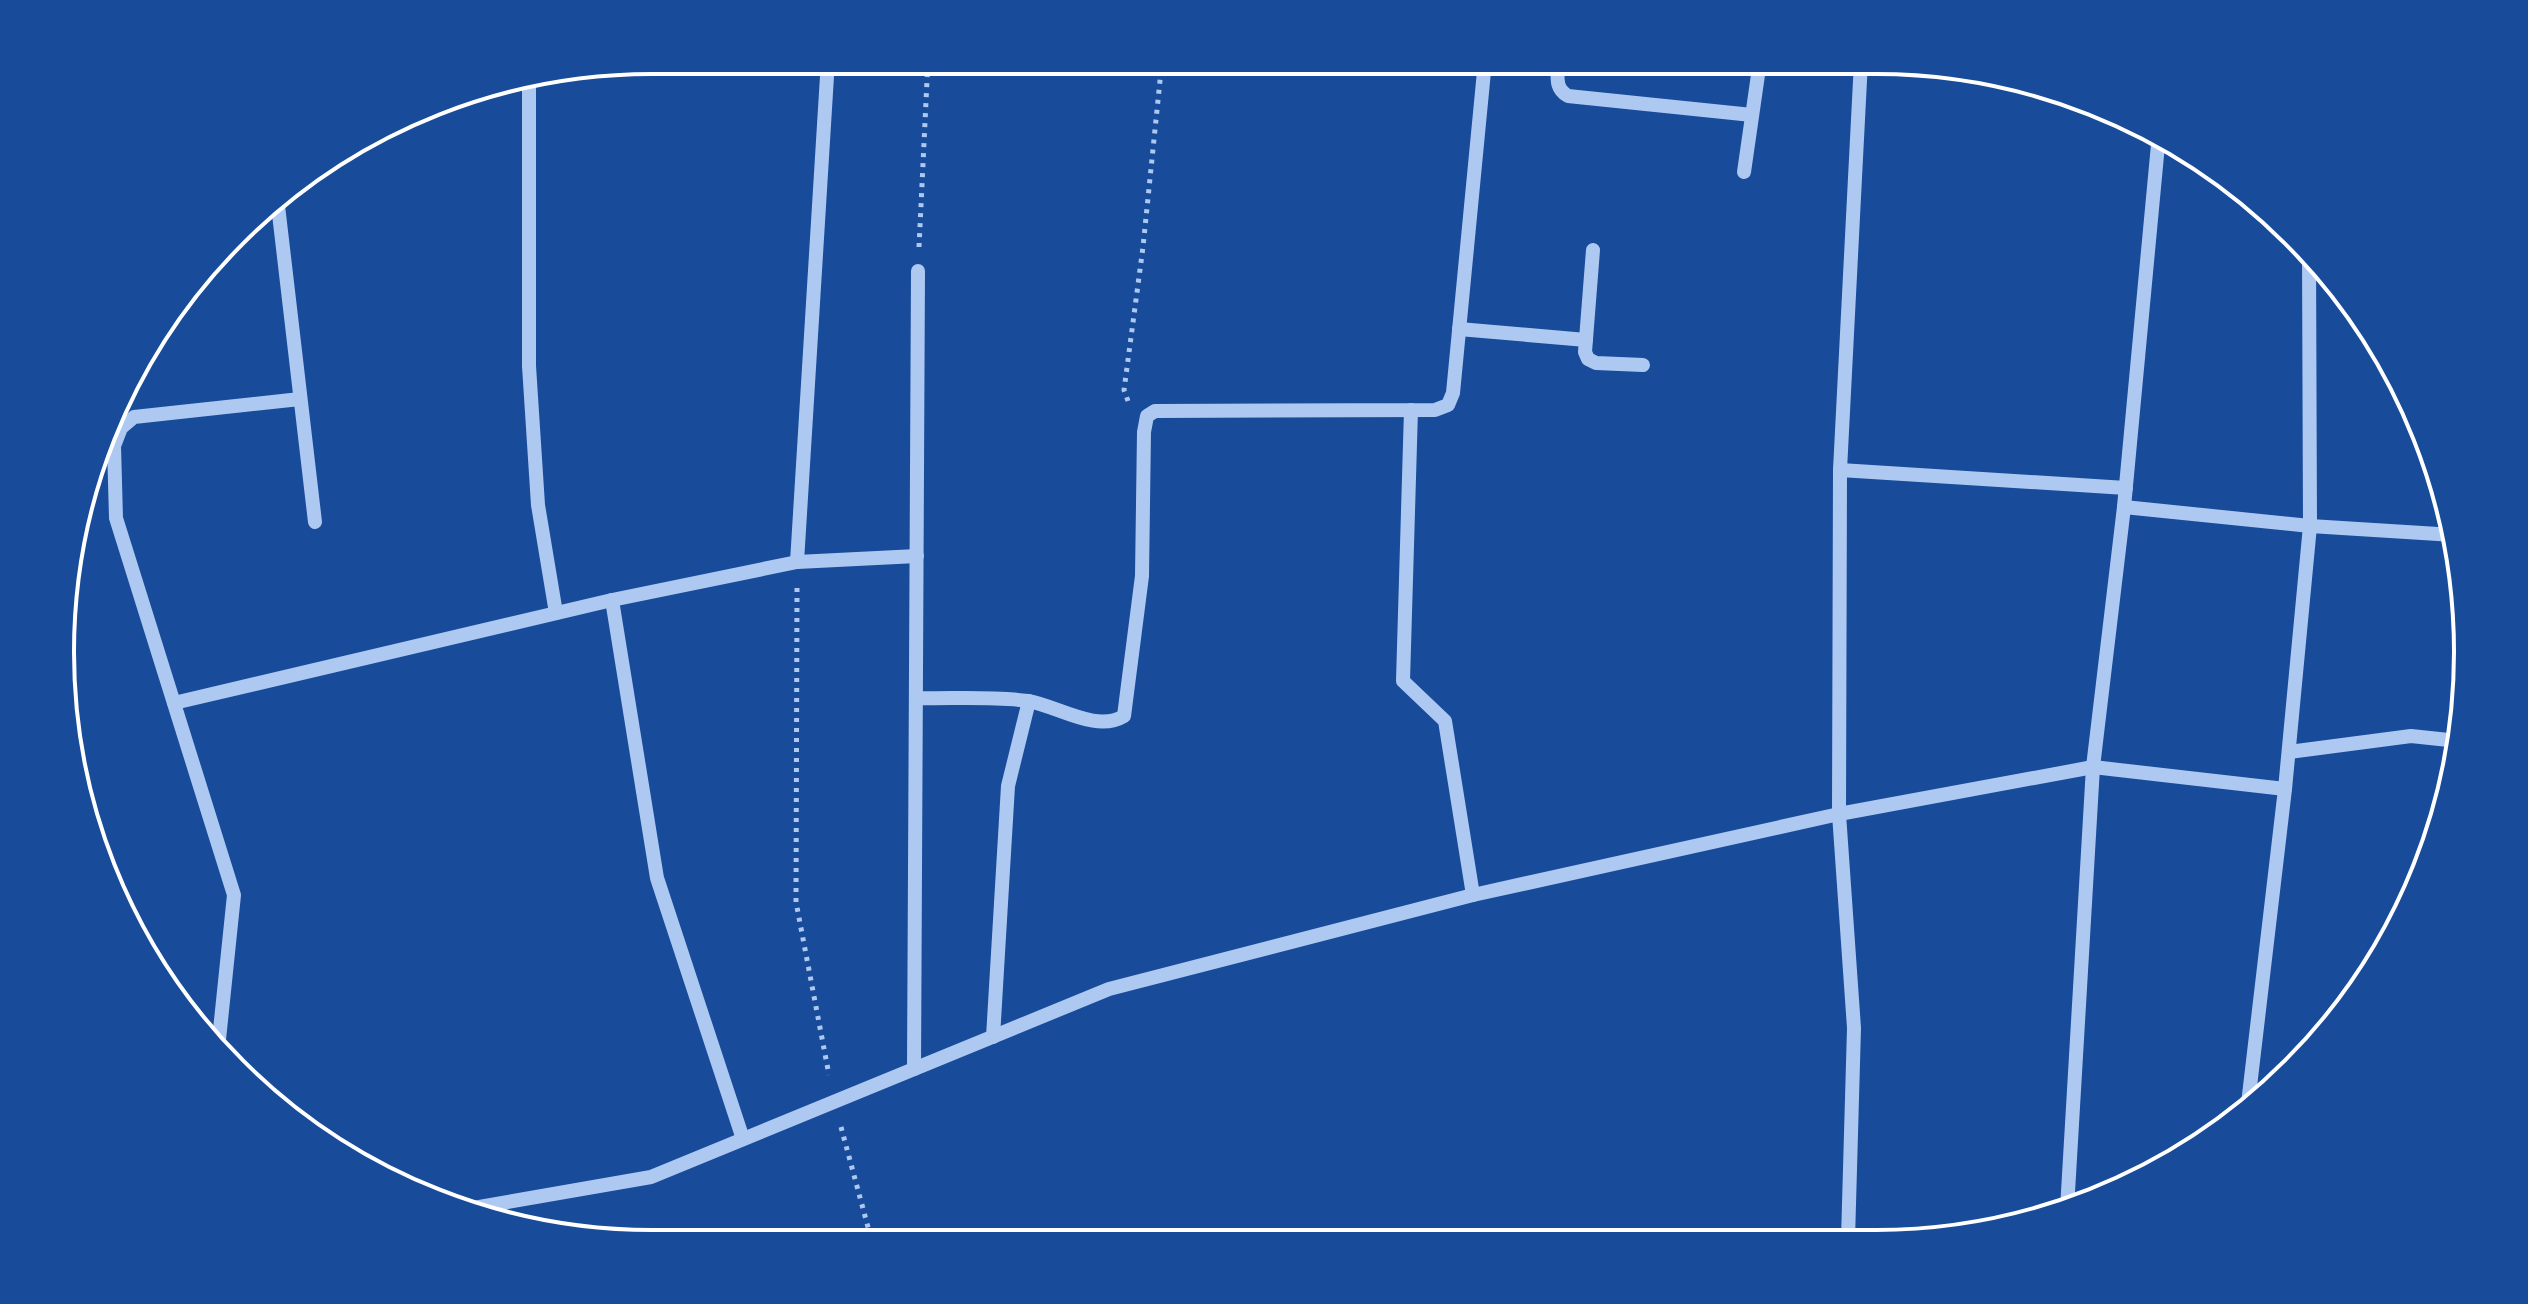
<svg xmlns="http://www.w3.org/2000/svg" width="2528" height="1304" viewBox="0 0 2528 1304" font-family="Lato,sans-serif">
  <rect width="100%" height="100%" fill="#184b9a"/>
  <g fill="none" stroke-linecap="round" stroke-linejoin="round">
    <g stroke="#adc9f2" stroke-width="5" stroke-dasharray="4 6" stroke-linecap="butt">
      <path d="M919 247 928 60"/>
      <path d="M1128 401 1124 390 1143 247 1162 61"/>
      <path d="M797 588 796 902 829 1075"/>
      <path d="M841 1127 872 1242"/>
    </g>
    <g stroke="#adc9f2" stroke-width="14">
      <path d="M1558 61C1558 76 1554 88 1568 96L1752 115"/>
      <path d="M529 80V366L538 505 556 613"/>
      <path d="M1744 172 1760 61"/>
      <path d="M277 197 315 522"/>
      <path d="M1593 250 1585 352 1588 359 1596 363 1643 365"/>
      <path d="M1459 329 1586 340"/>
      <path d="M1411 410 1403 681 1445 721 1473 895"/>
      <path d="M1840 470 2126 488"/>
      <path d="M2124 507 2310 526 2454 535"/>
      <path d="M797 562 828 60"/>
      <path d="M612 600 657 878 743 1139"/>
      <path d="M916 698C950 699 995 696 1028 701 1058 706 1096 733 1124 716L1142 576 1144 432 1147 416 1155 411 1435 410 1448 405 1453 393 1485 61"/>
      <path d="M174 703 612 600 797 562 917 556"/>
      <path d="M2289 752 2411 736 2458 741"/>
      <path d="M993 1037 1008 786 1029 701"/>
      <path d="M218 1049 234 895 116 518 114 446 121 428 134 417 300 399"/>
      <path d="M914 1069 918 271"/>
      <path d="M2247 1112 2285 789 2310 526 2309 251"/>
      <path d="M2067 1209 2093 767 2124 507 2159 134"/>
      <path d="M462 1210 651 1177 1109 989 1473 895 1839 814 1840 470 1861 61"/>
      <path d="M1848 1239 1854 1028 1839 814 2093 767 2285 789"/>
    </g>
  </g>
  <path d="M0 0H2528V1304H0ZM652 74H1876A578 578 0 0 1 2454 652V652A578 578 0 0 1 1876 1230H652A578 578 0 0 1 74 652V652A578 578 0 0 1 652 74Z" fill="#184b9a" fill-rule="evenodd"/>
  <path fill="none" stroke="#fff" stroke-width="4" d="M652 74H1876A578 578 0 0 1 2454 652V652A578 578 0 0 1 1876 1230H652A578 578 0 0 1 74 652V652A578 578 0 0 1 652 74Z"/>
</svg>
